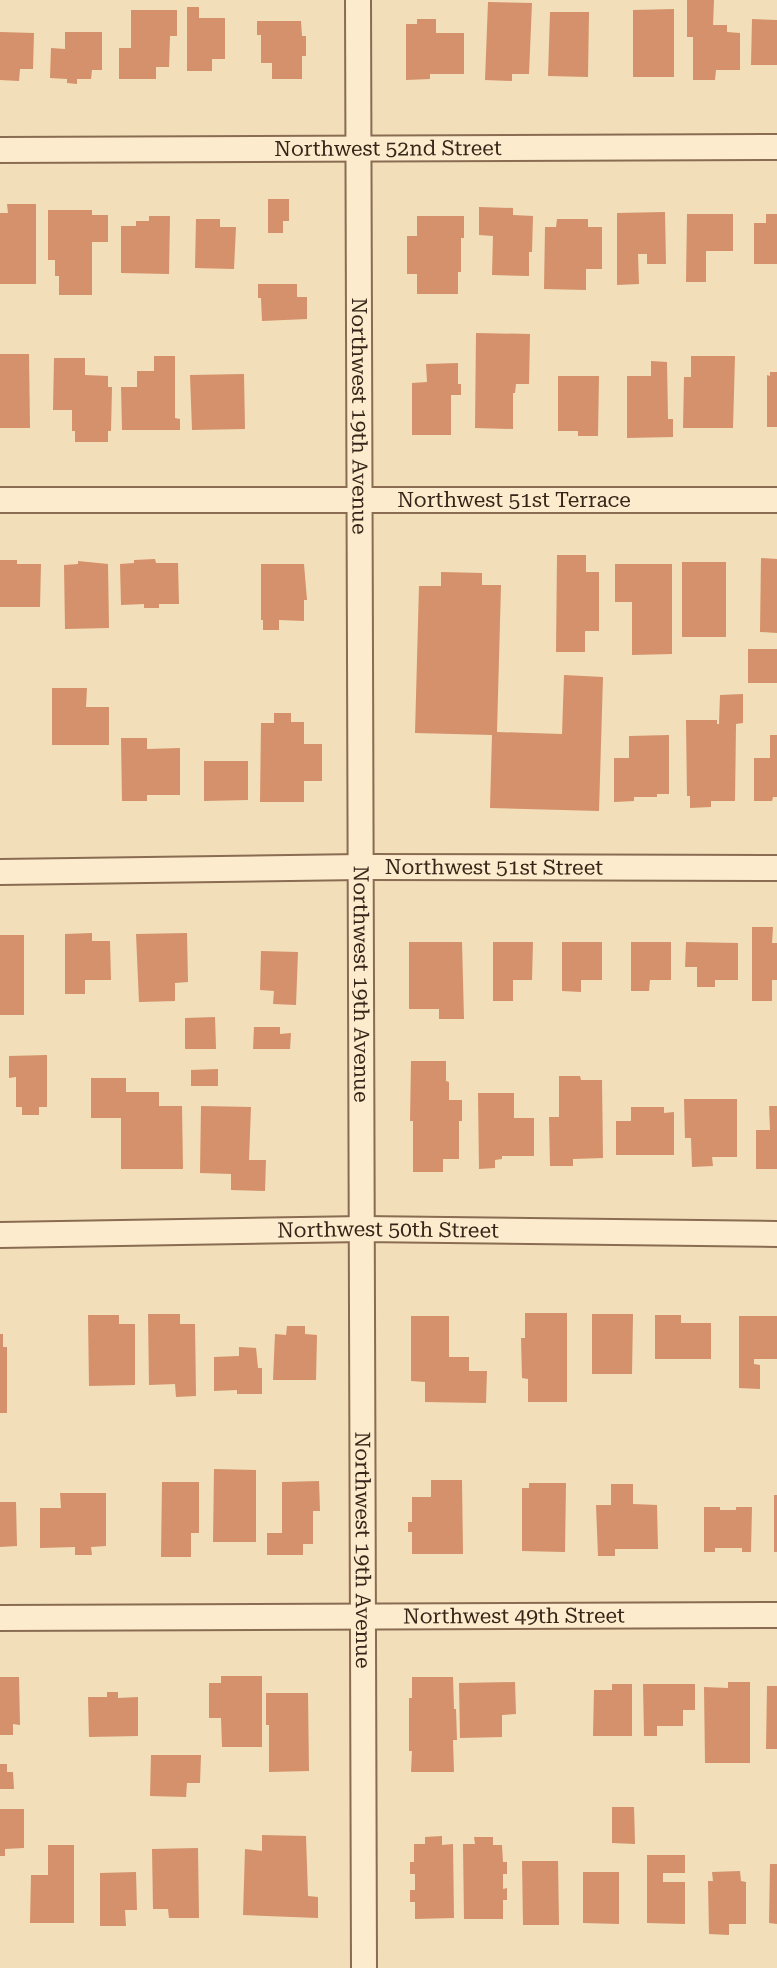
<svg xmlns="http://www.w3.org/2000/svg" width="777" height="1968" viewBox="0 0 777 1968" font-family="'Roboto Serif',serif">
  <rect width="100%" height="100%" fill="#f2deb9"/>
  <g fill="#d4916b">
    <path d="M687 0H714L713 25H727V32L740 33V70H716L715 80H693V37H687Z"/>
    <path d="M488 2 532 3 529 74H512V81L485 80Z"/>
    <path d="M187 7H199V18H225V59H212V71H187Z"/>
    <path d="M674 9V77H633V10Z"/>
    <path d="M131 10H177V36H170L169 67H156V79H119V48H131Z"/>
    <path d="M550 12H589L588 77 548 76Z"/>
    <path d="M417 19H436V33H464V74H430V79L406 80V24H417Z"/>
    <path d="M752 19 777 20V65H751Z"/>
    <path d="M257 21H301L302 36H306V56H302V79H272V63H261V35H257Z"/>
    <path d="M0 32 34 33 33 69H20L19 81 0 80Z"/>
    <path d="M65 32H102V70H92L91 79H77V84L67 83V79L50 78 51 48 65 49Z"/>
    <path d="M268 199H289V221H283V233H268Z"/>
    <path d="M7 204H36V284H0V213H8Z"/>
    <path d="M479 207 513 208V215L533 216 532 252H529V276L492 275 493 236 479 235Z"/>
    <path d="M48 210H92V215H108V242H92V295H59V276H55V260H48Z"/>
    <path d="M665 212 666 264H647V254H638L639 284 617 285V213Z"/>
    <path d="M687 214H733V251H706V282H686Z"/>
    <path d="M766 214H777V264H754V223H766Z"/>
    <path d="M149 216H170L169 274 121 273V226H136V221H149Z"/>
    <path d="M417 216H464V238H461V272H458V294H417V274H407V236H417Z"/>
    <path d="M196 219H220V227H236L234 269 195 268Z"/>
    <path d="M557 219H588V227H602V269H586V290L544 289 545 227H556Z"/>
    <path d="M258 284H297V297H307V319L262 321 261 298H258Z"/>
    <path d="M476 333 530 334 529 384H516L515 393H513V429L475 428Z"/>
    <path d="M0 354H29L30 428H0Z"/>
    <path d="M154 356H175V418L180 419V430H122L121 387H137V371H154Z"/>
    <path d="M691 356H735L733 428H683L684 377H691Z"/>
    <path d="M54 358H85V375L108 376V387H112L111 431H108V442H75V431H72V410H53Z"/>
    <path d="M651 361 667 362 668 419H673V437L627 438V376H651Z"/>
    <path d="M458 363V384H461V395H451V435H412V383L427 382 426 364Z"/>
    <path d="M770 372H777V427H767V375L770 376Z"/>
    <path d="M244 374 245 429 192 430 190 375Z"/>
    <path d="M558 376H599L598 436H578V431H558Z"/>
    <path d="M557 555H586V572H599V631H585V652H556Z"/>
    <path d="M761 558 777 559V633L760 632Z"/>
    <path d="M155 559 156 563H178L179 604H159V608H144V604L121 605 120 564 134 563V560Z"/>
    <path d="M0 560H17V564H41L40 607H0Z"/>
    <path d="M78 561 108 564 109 628 65 629 64 565 78 564Z"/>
    <rect x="682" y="562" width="44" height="75"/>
    <path d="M261 564H304L307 600H304V621L279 620V630H263V620H261Z"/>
    <path d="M615 564H672V654L632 655V602H615Z"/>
    <path d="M441 572 482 573V585H501L497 732 562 734 564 675 603 677 599 811 490 808 492 735 415 733 419 586H441Z"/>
    <rect x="748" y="649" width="29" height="34"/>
    <path d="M52 688H87L86 707H109V745H52Z"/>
    <path d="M743 694V723L736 724 735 801H711V807L690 808V796H687L686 720H717V724H719L720 695Z"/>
    <path d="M274 713H291V722H304V744H322V781H304V802H260L261 723H274Z"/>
    <path d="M669 735V794H657V797H634V801L614 802V758H629V736Z"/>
    <path d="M770 735H777V797H773L772 801H754V758H770Z"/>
    <path d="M121 738H147V749L180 748V795H147V801H122Z"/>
    <path d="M204 761H248V800L204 801Z"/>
    <path d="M752 927H773L772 943H777V980H772V1001H752Z"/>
    <path d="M92 933V941H110L111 980H85V994H65V934Z"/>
    <path d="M187 933 188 982 175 983V1001L139 1002 136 934Z"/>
    <rect x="0" y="935" width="24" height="80"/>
    <path d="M409 942H462L464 1019H439V1009H409Z"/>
    <path d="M493 942H533L532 980H513V1001H493Z"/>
    <path d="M562 942H602V980H581V992L562 991Z"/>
    <path d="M631 942H671V980H650L649 991H631Z"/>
    <path d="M686 942 738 943V980H715V987H697V967H685Z"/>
    <path d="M261 951 298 952 296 1005 273 1004 274 991 260 990Z"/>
    <path d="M215 1017 216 1049H185V1018Z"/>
    <path d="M254 1027H280V1034L291 1033 290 1049H253Z"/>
    <path d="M47 1055V1107H39V1115H22V1107H16V1077L9 1078V1056Z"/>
    <path d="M411 1061H446V1081L449 1082V1100H462V1121H459V1159H443V1172H413V1121H410Z"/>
    <path d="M218 1069V1086H191V1070Z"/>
    <path d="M559 1076H580L581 1080H602L603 1158 573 1159V1166H550L549 1117H559Z"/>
    <path d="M91 1078H126V1092H159V1106H182L183 1169H121V1118H91Z"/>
    <path d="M478 1093H514V1118H534V1156H502V1159L495 1160V1168L479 1169Z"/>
    <path d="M684 1099H737V1157H712L713 1166 692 1167 691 1138H685Z"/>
    <path d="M201 1106 251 1107 249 1160H266L265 1191 231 1190V1174L200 1173Z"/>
    <path d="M769 1106H777V1169H756V1130H770Z"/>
    <path d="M631 1107H664V1113L674 1112V1155H616V1121H631Z"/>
    <path d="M525 1313H567V1402H528V1379L522 1378 521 1338H525Z"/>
    <path d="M148 1314H180V1324H195L196 1396 176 1397 175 1384 149 1385Z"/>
    <path d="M592 1314H633L632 1374H592Z"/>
    <path d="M88 1315H119V1324H135V1385L89 1386Z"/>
    <path d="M655 1315H681V1323H711V1359H655Z"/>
    <path d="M411 1316H449V1357H469V1371H487L486 1403 425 1402V1382L411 1381Z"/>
    <path d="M739 1316H777V1359H754V1364L760 1365V1389L739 1388Z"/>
    <path d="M287 1326H305V1334L317 1335 316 1380H273L275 1334 286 1335Z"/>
    <path d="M0 1334H3V1347H7V1413H0Z"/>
    <path d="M239 1347 256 1348 258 1368H262V1394H237V1390L214 1391V1357L239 1356Z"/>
    <path d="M214 1469 256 1470V1542H213Z"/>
    <path d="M431 1480H462L463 1554H412V1532H408V1522H412V1497H431Z"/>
    <path d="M319 1481 320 1511H313V1544H303V1555H267V1533H282V1482Z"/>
    <path d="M162 1482H199V1533H191V1557H161Z"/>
    <path d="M529 1483H566L565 1552 522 1551V1488H529Z"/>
    <path d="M611 1484H633V1504L657 1505 658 1549H615V1556H598L596 1505H611Z"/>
    <path d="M60 1493H106V1546L91 1547 92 1555H75V1547L40 1548V1508H61Z"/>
    <rect x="774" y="1495" width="3" height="57"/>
    <path d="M0 1502H16L17 1546 0 1547Z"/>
    <path d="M704 1507H720V1510H736V1507H752L751 1552H742V1548H715V1552H704Z"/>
    <path d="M221 1676H262V1747H222L221 1718H209V1683H221Z"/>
    <path d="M0 1677H19L20 1725 13 1724V1735H0Z"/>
    <path d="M412 1677H453L454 1709H456L457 1740H453L454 1772H411L412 1751H409V1698H412Z"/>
    <path d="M515 1682 516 1714 502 1715V1737L460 1738 459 1683Z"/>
    <path d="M728 1682H750V1763H705L704 1687 728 1688Z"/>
    <path d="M612 1684H632V1736H593L594 1690H612Z"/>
    <path d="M643 1684H695V1710H683V1726H657V1736H644Z"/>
    <path d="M767 1686H777V1749H766Z"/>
    <path d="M107 1692H118V1698L138 1697V1736L89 1737 88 1697H107Z"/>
    <path d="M266 1693H308L309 1771 269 1772V1725H266Z"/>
    <path d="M151 1755H201L200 1783H187L186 1797 150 1796Z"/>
    <path d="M0 1764H7V1772H13L14 1789H0Z"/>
    <path d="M612 1807H634L635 1844 612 1843Z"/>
    <path d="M0 1809H24V1848L5 1849V1856H0Z"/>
    <path d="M262 1835 306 1836 308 1896 318 1897V1918L243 1915 245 1849 262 1851Z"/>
    <path d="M442 1836V1845L453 1844 454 1918 415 1919V1902H410V1890H415V1874H410V1862H414V1844H425V1837Z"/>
    <path d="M474 1837H493V1845H502L503 1862H507V1874H503V1889L507 1888V1900H503V1919H464L463 1844H475Z"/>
    <path d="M48 1845H74V1923H30L31 1875H48Z"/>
    <path d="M198 1848 199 1918H169L168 1909H153L152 1849Z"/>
    <path d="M647 1855H685V1873H663V1882H685V1924L647 1923Z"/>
    <path d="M522 1861H558L559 1925H523Z"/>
    <path d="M770 1864H777V1924L769 1923Z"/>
    <path d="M740 1871 741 1881 746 1882V1924H729V1935L709 1934 708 1881H713L712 1872Z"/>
    <path d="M136 1872 137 1910H125L126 1926H100V1873Z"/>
    <path d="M583 1872H619V1924L583 1923Z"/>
  </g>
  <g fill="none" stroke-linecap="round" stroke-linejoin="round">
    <g stroke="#896c52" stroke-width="28">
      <g id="street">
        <path id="s1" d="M358 0 364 1968"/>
        <path id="s2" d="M0 150 777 147"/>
        <path id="s3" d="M0 500H777"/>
        <path id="s4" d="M0 872 361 867 777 868"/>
        <path id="s5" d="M0 1235 363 1229 777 1234"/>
        <path id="s6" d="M0 1618 777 1615"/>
      </g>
    </g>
    <use href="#street" stroke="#fcebcc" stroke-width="24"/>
  </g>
  <g text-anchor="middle" stroke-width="6" stroke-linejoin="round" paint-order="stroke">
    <g font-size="21" fill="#362619" stroke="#f9e8c9">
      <text dy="7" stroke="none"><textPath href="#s2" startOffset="388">Northwest 52nd Street</textPath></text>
      <text dy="7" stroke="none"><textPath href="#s1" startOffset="416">Northwest 19th Avenue</textPath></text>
      <text dy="7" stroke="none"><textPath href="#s3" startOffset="514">Northwest 51st Terrace</textPath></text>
      <text dy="7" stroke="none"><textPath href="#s4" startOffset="494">Northwest 51st Street</textPath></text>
      <text dy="7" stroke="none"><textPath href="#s1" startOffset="984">Northwest 19th Avenue</textPath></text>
      <text dy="7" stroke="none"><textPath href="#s5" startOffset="388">Northwest 50th Street</textPath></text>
      <text dy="7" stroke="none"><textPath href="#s1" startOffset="1550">Northwest 19th Avenue</textPath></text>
      <text dy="7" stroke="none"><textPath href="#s6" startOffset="514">Northwest 49th Street</textPath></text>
    </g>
  </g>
</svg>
